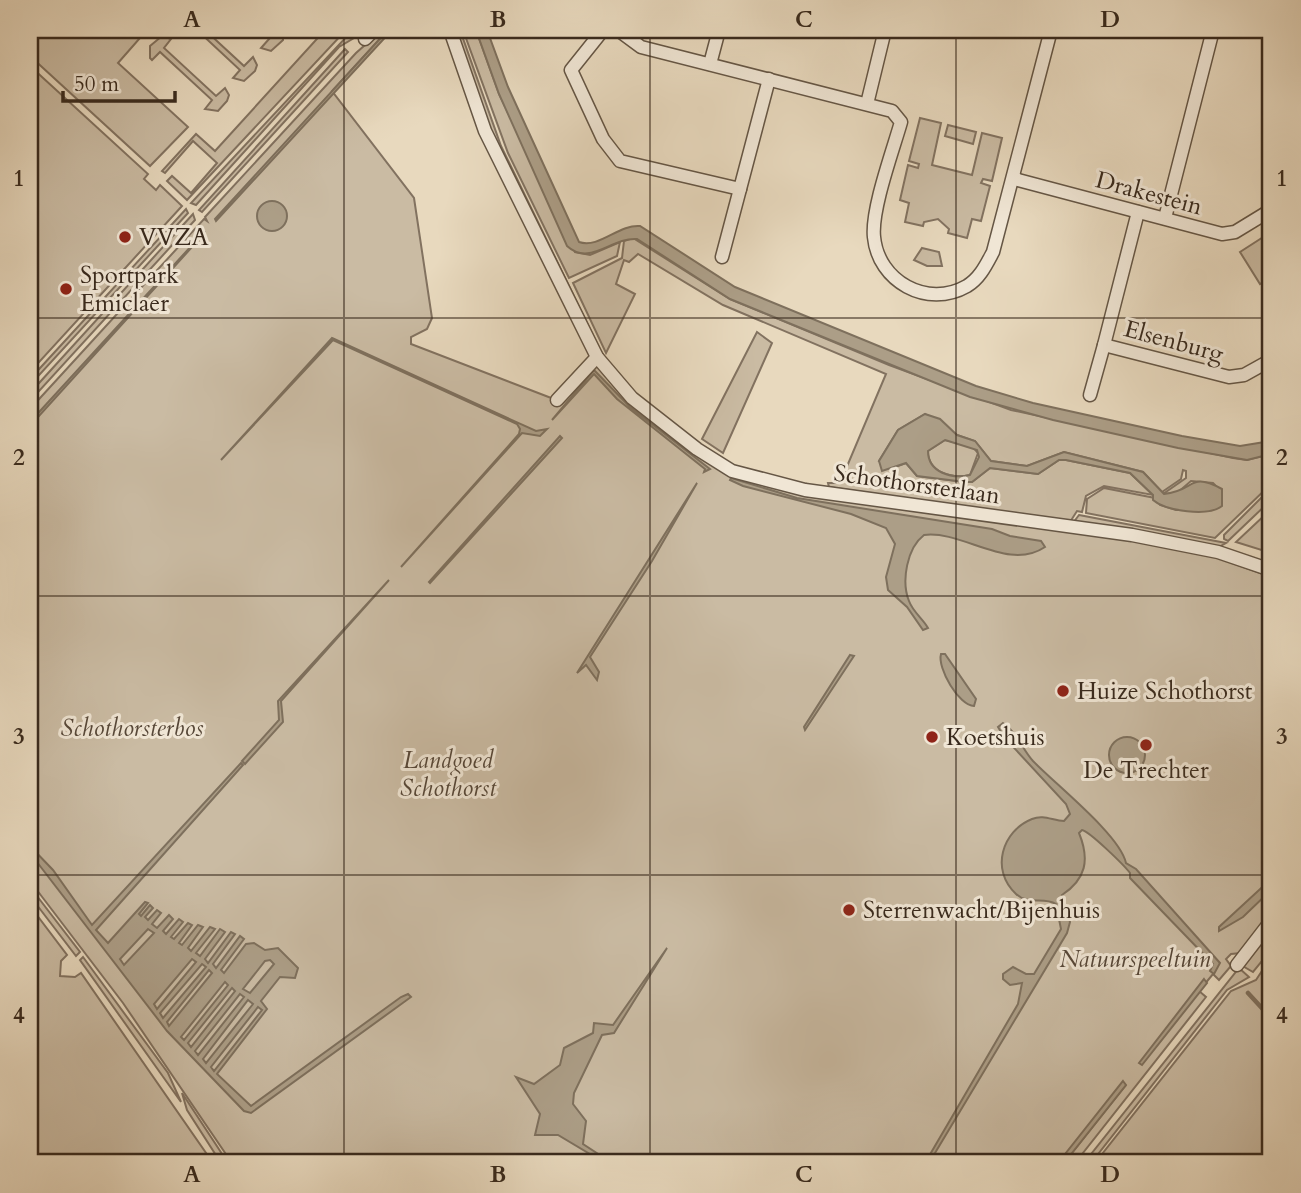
<svg xmlns="http://www.w3.org/2000/svg" width="1301" height="1193" viewBox="0 0 1301 1193" font-family="Cardo,serif">
  <rect width="100%" height="100%" fill="#e8d9be"/>
  <filter id="stains"><feTurbulence type="fractalNoise" baseFrequency=".00286" numOctaves="4"/><feColorMatrix values="0 0 0 0 .2 0 0 0 0 .09 0 0 0 0 .02 0 0 0 .5 -.17"/></filter>
  <radialGradient id="worn" r=".72"><stop offset=".6" stop-color="#630" stop-opacity="0"/><stop offset="1" stop-color="#630" stop-opacity=".3"/></radialGradient>
  <g fill="#cabba3" stroke="#827260" stroke-width="2">
    <path d="M30 30H147L118 63 188 127 150 166 30 56Z"/>
    <path d="M197 30H205L244 66 253 57 257 65 255 71 244 81 233 78 240 70Z"/>
    <path d="M258 30H267L273 35 283 30V40L271 51 261 48 269 39Z"/>
    <path d="M325 30H346L187 200 167 181 172 176 191 193 217 163 193 141 165 173 162 171 196 134 215 151Z"/>
    <path d="M382 30H388L332 91 414 198 432 318 427 329 411 337V344L559 401 595 364 725 471 1137 539 1213 556 1271 577V914L1241 953 1231 954 1226 959 1231 966 1219 980 1213 974 1199 991 1206 997 1075 1163H1064L1126 1085 1058 1163H232L123 1003 30 881V409L204 219 207 221 205 217 356 53Z"/>
    <path d="M454 30H460L501 146 603 356 494 141Z"/>
    <path d="M463 30H476L499 94 575 252 590 255 620 242 617 256 569 278 508 153Z"/>
    <path d="M350 33 354 38 339 47 196 205 191 203Z"/>
    <path d="M162 36 171 39 164 48 216 96 225 88 229 95 227 101 218 111 205 109 212 100 160 52 152 60 150 58V46Z"/>
    <path d="M345 49 348 52 202 212 199 210Z"/>
    <path d="M30 66 148 174 144 179 156 190 160 185 182 206 30 372Z"/>
    <path d="M920 118 941 123 932 165 972 175 982 133 1002 138 992 181 983 179 981 183 990 186 981 221 972 219 967 238 948 233 949 229 938 219 924 222 923 226 905 222 909 203 900 200 908 165 918 168 919 164 909 161Z"/>
    <path d="M948 125 976 132 973 144 945 136Z"/>
    <path d="M186 209 188 213 30 385V379Z"/>
    <path d="M193 214 195 220 30 401V393Z"/>
    <path d="M1271 232V277L1260 284 1240 252Z"/>
    <path d="M633 238 730 299 889 365 1011 410 1233 458 1247 460 1271 454V484L1215 538 1086 513 1087 499 1104 488 1155 498 1160 505 1176 510H1203L1221 491 1213 483 1191 481 1177 493 1163 494 1186 478V471L1183 470 1181 479 1162 492 1143 472 1064 452 1027 466 991 461 975 441 957 435 925 414 898 430 879 461 893 468 906 463 917 476 965 482H972L990 468 1038 474 1059 460H1066L1130 473 1153 495 1104 486 1086 496 1082 512 1077 511 1070 522 829 487 828 483H840L886 374 723 305 638 254 629 262 624 260 616 284 635 294 606 353 573 283 622 258 624 241Z"/>
    <path d="M922 248 939 252 942 266H927L914 260Z"/>
    <path d="M757 332 772 343 723 453 702 439Z"/>
    <path d="M945 440 972 446 978 453 970 475C953 479 928 473 928 451Z"/>
    <path d="M1271 488V500L1228 541 1224 539V535Z"/>
    <path d="M1267 513 1271 515V553L1236 542Z"/>
    <path d="M1079 515 1226 543 1217 548 1073 523Z"/>
    <path d="M30 887 80 952 76 956 30 896Z"/>
    <path d="M30 906 67 955 61 961 60 976 75 977 81 973 213 1163H30Z"/>
    <path d="M1271 927V950L1253 972 1241 965Z"/>
    <path d="M83 957 168 1073 181 1102 80 960Z"/>
    <path d="M1271 957V1163H1095L1231 991 1256 980Z"/>
    <path d="M1239 968 1249 977 1227 990 1091 1163H1084Z"/>
    <path d="M182 1093 228 1163H221L187 1110Z"/>
  </g>
  <g fill="#ac9e87" stroke="#7e705d" stroke-width="2" fill-rule="evenodd">
    <path d="M388 30H392L216 221 215 219Z"/>
    <path d="M476 30H487L508 87 579 242C599 249 619 224 640 226L735 287 976 386 1033 403 1182 436 1240 446 1271 441V454L1247 460 1178 448 1053 420 970 397 730 299 637 239C611 237 590 267 567 246L499 94Z"/>
    <circle cx="272" cy="216" r="15"/>
    <path d="M205 231 202 236 30 426V422Z"/>
    <path d="M332 338 536 431 547 429 540 436 522 433 401 567 519 434 520 429 517 424 333 340 221 460Z"/>
    <path d="M594 370 630 407 710 469 704 472 705 469 617 399 594 374 552 420Z"/>
    <path d="M925 414 940 419 957 435 975 441 991 461 1027 466 1064 452 1143 472 1164 494C1196 491 1188 471 1222 489V506C1208 517 1166 511 1153 500V495L1130 473 1066 460H1059L1038 474 990 468 972 482H965L917 476 906 463 882 471 879 461 898 430ZM945 440 977 450 979 457 970 475C952 479 928 473 928 451Z"/>
    <path d="M560 436 562 438 430 583 429 582Z"/>
    <path d="M731 478 797 498 992 529 1010 536 1041 541 1045 547C1008 572 963 530 924 535 907 548 901 581 909 601 913 612 923 619 928 628L923 630 907 607 888 590 886 577 895 544 886 528 851 514 743 486 730 480Z"/>
    <path d="M697 483 652 561 590 657 599 672 597 680 586 665 577 673Z"/>
    <path d="M389 580 281 701 283 722 245 764 242 761 279 720 278 701Z"/>
    <path d="M941 654H945L976 699 974 706C959 706 937 668 941 654Z"/>
    <path d="M850 655 854 656 805 730 804 727Z"/>
    <path d="M1003 723C1017 732 1022 749 1033 761 1056 785 1120 835 1126 863L1136 869 1220 963 1214 974 1210 971 1213 964 1130 878V873C1124 865 1089 831 1082 830L1079 833C1090 860 1086 879 1062 895L1070 922 1067 933 929 1163H925L1018 1004 1022 983 1010 985 1003 979V974L1013 967 1026 974H1034L1061 929 1056 904C1043 896 1029 906 1016 894 990 870 1002 831 1032 819 1044 814 1053 821 1064 821L1070 814 1066 804 1004 737 998 727Z"/>
    <circle cx="1127" cy="755" r="18"/>
    <path d="M241 763 243 765 96 930 108 943 145 902 148 903 139 914 141 916 150 905 153 908 145 917 148 920 157 910 161 913 152 924 157 928 169 915 173 919 163 931 166 934 179 919 183 922 171 937 174 939 188 923 192 925 179 943 182 945 198 925 203 927 188 948 191 951 210 927 215 929 196 953 200 956 220 929 225 932 205 959 208 963 231 932 235 934 213 964 216 968 240 936 244 939 221 970 224 973 246 944 254 943 265 950 278 948 298 968 295 978 280 977 261 1001 267 1009 217 1074 251 1106 401 997 408 994 411 997 251 1113 244 1111 167 1031 30 853V846L53 870 92 925ZM148 929 154 933 124 965 120 959ZM192 959 196 962 157 1009 154 1004ZM270 960 274 964 250 993 243 989 265 961ZM202 964 206 967 163 1018 160 1013ZM209 970 212 973 169 1026 167 1022ZM225 982 228 985 184 1040 181 1037ZM232 988 235 991 191 1047 188 1043ZM240 994 244 997 198 1055 195 1051ZM248 1000 253 1004 206 1063 203 1059ZM258 1007 262 1010 214 1071 211 1067Z"/>
    <path d="M1271 879V890L1243 917 1219 931V927Z"/>
    <path d="M667 948 614 1033 602 1035 574 1093 573 1104 586 1121 583 1144 612 1163H605L558 1135H535L540 1114 516 1077 534 1084 560 1065 564 1048 593 1033 594 1023 613 1025Z"/>
    <path d="M1204 979 1207 983 1142 1065 1139 1063Z"/>
    <path d="M1123 1081 1126 1085 1064 1163H1058Z"/>
  </g>
  <g fill="none" stroke-linecap="round" stroke-linejoin="round">
    <path stroke="#7e705d" stroke-width="4.5" d="M1248 993 1271 1018"/>
    <g stroke="#655645" stroke-width="9">
      <path id="lane" d="M354 30 365 39"/>
    </g>
    <g stroke="#655645" stroke-width="15">
      <g id="street">
        <path d="M450 30 485 131 597 357 632 398 697 449 732 471 805 490 1132 535 1218 552 1271 570"/>
        <path d="M603 30 571 70 603 139 620 161 740 189 769 79"/>
        <path d="M618 30 641 47 892 111 901 122C893 150 871 210 874 237 878 281 927 309 967 286 980 278 986 265 993 252L1051 30"/>
        <path d="M365 39 374 30"/>
        <path d="M710 64 719 30"/>
        <path d="M867 104 885 30"/>
        <path d="M1014 177 1018 180 1222 234 1235 232 1271 210"/>
        <path d="M1138 212 1104 345 1229 377 1244 375 1271 360"/>
        <path d="M1165 218 1213 30"/>
        <path d="M722 257 740 189"/>
        <path d="M1090 395 1104 345"/>
        <path d="M557 400 597 357"/>
        <path d="M1237 965 1271 921"/>
      </g>
    </g>
    <use href="#lane" stroke="#f0e6d5" stroke-width="6"/>
    <use href="#street" stroke="#f0e6d5" stroke-width="12"/>
  </g>
  <path fill="none" stroke="#392a1d" stroke-width="2" stroke-opacity="0.55" d="M344 30V1163M650 30V1163M956 30V1163M30 318H1271M30 596H1271M30 875H1271"/>
  <g fill="#8f2418" stroke="#f0e6d5" stroke-width="2.5">
    <circle cx="125" cy="237" r="7"/>
    <circle cx="66" cy="289" r="7"/>
    <circle cx="1063" cy="691" r="7"/>
    <circle cx="932" cy="737" r="7"/>
    <circle cx="1146" cy="745" r="7"/>
    <circle cx="849" cy="910" r="7"/>
  </g>
  <g text-anchor="middle" stroke-width="6" stroke-linejoin="round" paint-order="stroke">
    <g font-size="24" fill="#392a1d" stroke="#f0e6d5">
      <text transform="translate(1149 193) rotate(15)" y="8">Drakestein</text>
      <text transform="translate(1174 341) rotate(15)" y="8">Elsenburg</text>
      <text transform="translate(917 484) rotate(8)" y="8">Schothorsterlaan</text>
    </g>
    <g font-size="24" fill="#392a1d" stroke="#f0e6d5" text-anchor="start">
      <text x="139" y="245">VVZA</text>
      <text x="80" y="283">Sportpark<tspan x="80" dy="28">Emiclaer</tspan></text>
      <text x="1077" y="699">Huize Schothorst</text>
      <text x="946" y="745">Koetshuis</text>
      <text x="1146" y="778" text-anchor="middle">De Trechter</text>
      <text x="863" y="918">Sterrenwacht/Bijenhuis</text>
    </g>
    <g font-size="24" font-style="italic" fill="#564738" stroke="#f0e6d5">
      <text x="132" y="736">Schothorsterbos</text>
      <text x="448" y="768">Landgoed<tspan x="448" dy="28">Schothorst</tspan></text>
      <text x="1135" y="967">Natuurspeeltuin</text>
    </g>
  </g>
  <rect width="1301" height="1193" fill="none" stroke="#e8d9be" stroke-width="77"/>
  <path d="M63 91v10h112v-10" fill="none" stroke="#392a1d" stroke-width="3.5"/>
  <text x="74" y="91" font-size="21" fill="#392a1d" stroke="#f0e6d5" stroke-width="5" paint-order="stroke">50 m</text>
  <rect x="38" y="38" width="1224" height="1116" fill="none" stroke="#392a1d" stroke-width="2.5"/>
  <g font-size="23" text-anchor="middle" font-weight="bold" fill="#392a1d">
    <text x="192" y="27">A</text>
    <text x="498" y="27">B</text>
    <text x="804" y="27">C</text>
    <text x="1110" y="27">D</text>
    <text x="19" y="186">1</text>
    <text x="1282" y="186">1</text>
    <text x="19" y="465">2</text>
    <text x="1282" y="465">2</text>
    <text x="19" y="744">3</text>
    <text x="1282" y="744">3</text>
    <text x="19" y="1023">4</text>
    <text x="1282" y="1023">4</text>
    <text x="192" y="1182">A</text>
    <text x="498" y="1182">B</text>
    <text x="804" y="1182">C</text>
    <text x="1110" y="1182">D</text>
  </g>
  <rect width="100%" height="100%" filter="url(#stains)"/>
  <rect width="100%" height="100%" fill="url(#worn)"/>
</svg>
